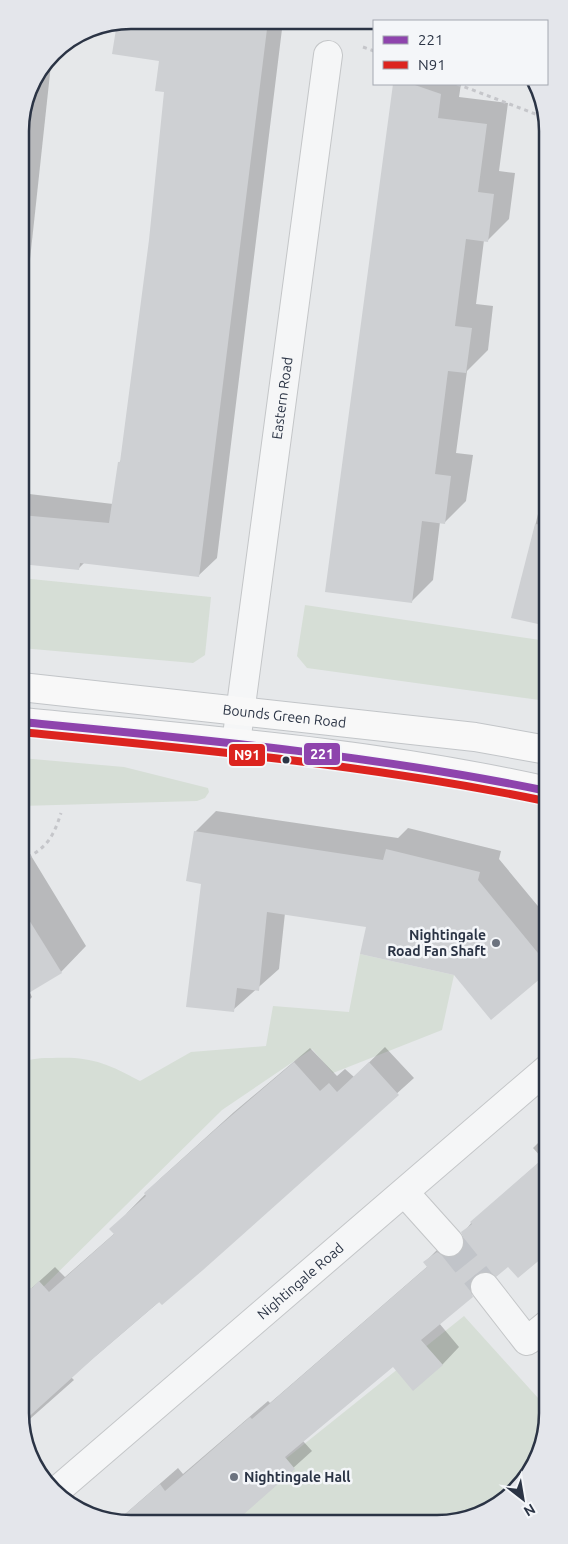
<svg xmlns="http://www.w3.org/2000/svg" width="568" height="1544" viewBox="0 0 568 1544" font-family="Ubuntu,sans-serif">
  <rect width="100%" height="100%" fill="#e6e8ea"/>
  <g fill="#d6ded6">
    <path d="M21 578 211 597 205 655 193 663 21 648Z"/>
    <path d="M305 605 547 641V701L307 668 297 656Z"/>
    <path d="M21 758 124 767 208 788 209 792 205 798 197 801 21 806Z"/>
    <path d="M360 954 454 975 442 1030 333 1073 312 1049 222 1110 22 1308V1063C32 1058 41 1058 52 1058 90 1056 107 1063 140 1081L191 1052 266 1046 273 1006 349 1012Z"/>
    <path d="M464 1316 548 1409V1417L540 1424 544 1429 521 1486 459 1522H207Z"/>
  </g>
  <g fill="#0003">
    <path d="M131 20 283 21 217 558 198 576 85 562 78 569 21 562V493L113 504 119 463 121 460 150 240 166 91 160 60 113 53 118 23Z"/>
    <path d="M52 55 21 343 20 123 32 82Z"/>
    <path d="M395 84H461L459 97 508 103 499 171 515 173 509 219 487 241 484 240 476 304 493 306 488 350 467 371 456 453 473 455 466 501 444 523 440 522 433 580 411 602 327 591Z"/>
    <path d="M546 481 547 625 513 617Z"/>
    <path d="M216 811 398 838 408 828 501 851 499 859 547 917V972L491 1018 455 974 368 926 285 913 279 969 233 1010 203 883 195 832Z"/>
    <path d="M30 854 86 946 61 972 29 991 32 997 22 1007 21 859Z"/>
    <path d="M385 1047 414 1078 202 1269 160 1301 71 1377 74 1380 22 1426V1297L55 1267 65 1277 115 1233 127 1213 161 1178 234 1112 310 1048 337 1076 345 1069 354 1077Z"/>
    <path d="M547 1134 548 1252 491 1271H486L489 1278 439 1323 459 1347 442 1365H393L303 1441 312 1451 233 1522H116L178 1468 183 1474 268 1401 270 1403 428 1266 425 1262 442 1245 466 1240 463 1233 472 1222 543 1159 533 1148Z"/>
    <path d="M548 1418V1420L545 1427 542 1424Z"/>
  </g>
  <g fill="#ced0d3">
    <path d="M131 20 268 21 199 577 80 563 79 570 21 564V515L109 523 118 462H120L149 240 164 92 155 91 159 61 112 54 117 23Z"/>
    <path d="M393 84H412L441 94 438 118 487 124 478 192 494 194 488 242 466 239 455 326 472 328 466 373 448 371 435 474 451 476 445 524 422 521 412 603 325 592Z"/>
    <path d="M535 524 546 525 547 626 511 618Z"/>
    <path d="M194 831 383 860 386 849 480 872 478 880 547 964V973L491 1020 454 975 360 954 366 927 267 912 259 991 237 988 234 1012 186 1007 201 884 186 881Z"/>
    <path d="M21 907 62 973 22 997 21 958Z"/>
    <path d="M294 1062 320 1091 329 1083 337 1092 369 1062 399 1095 203 1270 162 1305 159 1302 96 1356 22 1423V1288H32L39 1281 49 1292 114 1234 109 1229 146 1196 144 1193 217 1128Z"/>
    <path d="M547 1155 548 1253 518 1278 508 1267 496 1277 490 1272H483L475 1275 471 1281 470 1289 473 1297 421 1340 443 1365 413 1391 393 1367 285 1457 295 1469 235 1522H116L160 1484 165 1491 250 1417 252 1419 427 1267 423 1262 437 1252 445 1257H453L459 1254 464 1246V1239L461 1232 472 1224 470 1222Z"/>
  </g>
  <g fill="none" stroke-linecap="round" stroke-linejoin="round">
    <path stroke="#c1c4c9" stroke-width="28" stroke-dasharray="28 14" stroke-linecap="butt" d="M449 1242 485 1287"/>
    <g stroke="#c4c6c8" stroke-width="30">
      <g id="minor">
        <path id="s1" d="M236 743 328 55"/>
        <path d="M405 1193 449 1242"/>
        <path d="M485 1287 527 1341 548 1324"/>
        <path id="s2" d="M54 1493 547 1069"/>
      </g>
    </g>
    <g stroke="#c2c5c8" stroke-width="30">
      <g id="major">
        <path id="s3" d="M21 687 475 737 547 750"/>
        <path d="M21 722C197 739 375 752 547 791"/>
      </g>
    </g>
    <g stroke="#c5c6ca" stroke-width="3" stroke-dasharray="4 4" stroke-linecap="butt">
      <path d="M298 21 309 26"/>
      <path d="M363 47 374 51"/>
      <path d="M457 84 546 118"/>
      <path d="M21 862C46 847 52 841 61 813"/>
    </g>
    <use href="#minor" stroke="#f5f6f7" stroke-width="28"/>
    <use href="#major" stroke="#f8f8f8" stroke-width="28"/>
    <g stroke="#f4f6f9" stroke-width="11">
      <path id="bus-1" d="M21 722C198 739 373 755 547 791"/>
    </g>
    <g stroke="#f4f6f9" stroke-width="11">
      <path id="bus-2" d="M21 732C197 749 372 765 545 801"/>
    </g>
    <use href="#bus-1" stroke="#8e44ad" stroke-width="8"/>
    <use href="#bus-2" stroke="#dc241f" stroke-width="8"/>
  </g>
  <circle fill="#2b3445" stroke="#f4f6f9" stroke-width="2" cx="286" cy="760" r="4.5"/>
  <g fill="#6c737f" stroke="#f4f6f9" stroke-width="2">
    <circle cx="496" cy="943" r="5"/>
    <circle cx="234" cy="1477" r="5"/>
  </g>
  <g text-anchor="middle" stroke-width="5" stroke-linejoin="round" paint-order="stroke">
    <g font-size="14" fill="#2b3445" stroke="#f4f6f9">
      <text dy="5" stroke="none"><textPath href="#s1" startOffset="348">Eastern Road</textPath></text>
      <text dy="5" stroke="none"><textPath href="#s3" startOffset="265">Bounds Green Road</textPath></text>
      <text dy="5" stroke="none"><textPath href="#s2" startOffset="325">Nightingale Road</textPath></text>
    </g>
    <g font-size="14" font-weight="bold" fill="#2b3445" stroke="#f4f6f9" text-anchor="end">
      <text x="486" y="940">Nightingale<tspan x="486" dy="16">Road Fan Shaft</tspan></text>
      <text x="244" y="1482" text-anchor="start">Nightingale Hall</text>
    </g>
  </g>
  <path d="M0 0H568V1544H0ZM131 29H437A102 102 0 0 1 539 131V1413A102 102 0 0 1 437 1515H131A102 102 0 0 1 29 1413V131A102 102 0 0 1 131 29Z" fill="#e4e6eb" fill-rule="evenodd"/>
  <path fill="none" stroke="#2b3445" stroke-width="2.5" d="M131 29H437A102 102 0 0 1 539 131V1413A102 102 0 0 1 437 1515H131A102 102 0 0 1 29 1413V131A102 102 0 0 1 131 29Z"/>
  <g stroke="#f4f6f9" stroke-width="2">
    <rect x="303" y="742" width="38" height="24" rx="5" fill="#8e44ad"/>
    <rect x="228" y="743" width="38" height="24" rx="5" fill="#dc241f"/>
  </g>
  <g font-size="14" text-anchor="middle" font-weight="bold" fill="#fff">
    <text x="322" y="759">221</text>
    <text x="247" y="760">N91</text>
  </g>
  <rect x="373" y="20" width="175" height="65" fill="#f4f6f9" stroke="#a4a8b1"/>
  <rect x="383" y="36" width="25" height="8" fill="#8e44ad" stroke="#a4a8b1"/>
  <text x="418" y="45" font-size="15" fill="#2b3445">221</text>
  <rect x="383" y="61" width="25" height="8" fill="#dc241f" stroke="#a4a8b1"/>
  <text x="418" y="70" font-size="15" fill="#2b3445">N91</text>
  <g transform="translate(523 1499) rotate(149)" stroke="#f4f6f9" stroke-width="4" paint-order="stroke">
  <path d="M0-4L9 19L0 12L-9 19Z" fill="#2b3445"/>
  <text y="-8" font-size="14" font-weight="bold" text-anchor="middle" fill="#2b3445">N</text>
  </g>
</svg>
